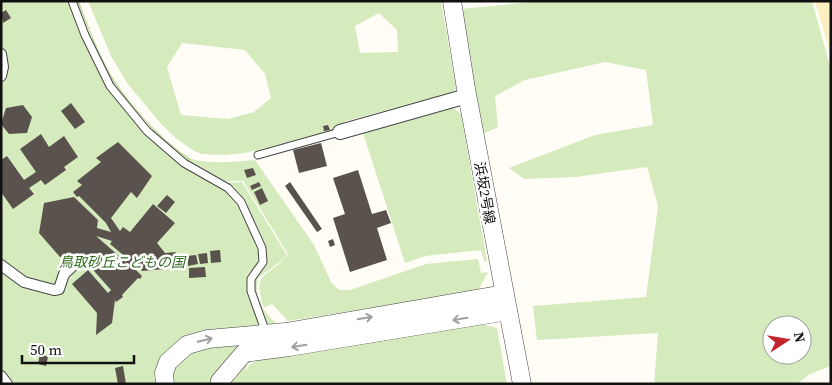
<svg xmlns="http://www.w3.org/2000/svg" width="832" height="385" viewBox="0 0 832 385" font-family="'Source Serif 4','Noto Sans JP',serif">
  <rect width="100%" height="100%" fill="#fffdf5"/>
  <g fill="#d5ebbd" fill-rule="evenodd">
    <path d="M1 1H75C86 31 98 65 117 91 143 125 175 156 214 175 218 177 223 182 227 182 232 183 237 182 242 182L287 255 281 261 258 278 257 285V294L263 309 275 323 281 352 264 356 247 364 246 372 249 365 258 360 478 323 497 328 507 384H1Z"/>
    <path d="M88 1H441L456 88 453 92 346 121 337 129 245 153 225 155 202 154 194 151 177 139 162 125 127 83 111 56ZM379 13 397 30 398 52 360 53 355 26ZM182 43 245 50 265 74 271 98 254 112 228 119 181 115 167 67Z"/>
    <path d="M543 1H812L831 70V366L810 374 797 384H654L658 333 537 340 533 306 646 297 658 206 647 167 576 177 524 179 509 168 595 135 653 125 646 70 605 62 525 80 495 96 498 127 481 135 460 9ZM772 325H802V355H772Z"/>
    <path d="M451 106 461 114 487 261H484L481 250 425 256 405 263 362 130Z"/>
    <path d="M191 159C213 164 233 162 255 160L314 245 331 282 339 290H350L426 264 478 259 481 273 488 272 478 291 288 321 272 304 264 308C251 269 269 279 288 254L243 181H225L190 161Z"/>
  </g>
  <path fill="#b9dc9c" d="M77 1H79C88 26 98 52 111 75 129 104 162 141 191 159L190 161 161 139 117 89 100 58Z"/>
  <path fill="#fbeec1" d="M815 1H831V55Z"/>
  <g fill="#5a524d" fill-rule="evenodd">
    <path d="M6 10 11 18 3 23 1 13Z"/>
    <path d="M71 103 85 122 75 129 61 111Z"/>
    <path d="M23 105 32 117 27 133 9 134 1 124 6 108Z"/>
    <path d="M328 125 330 130 324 131 323 126Z"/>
    <path d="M41 134 49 147 64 136 78 157 64 167 66 170 45 185 41 180 29 188 34 194 13 209 1 192V160L7 156 24 180 36 172 20 149Z"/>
    <path d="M118 142 152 176 137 198 131 192 111 218 120 231 123 227 130 232 153 204 175 223 157 243 165 253 176 252 165 269 142 271 138 267 136 270 142 276 140 279 138 278 122 295 123 297 116 302 115 300 112 323 96 335 97 313 72 284 88 270 108 293 111 290 78 253 60 257 39 233 44 203 74 197 98 220 97 228 111 232 106 223 79 196 77 197 73 192 82 185 77 181 101 162 96 158ZM96 236 112 241 110 244 128 259 126 262Z"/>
    <path d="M321 143 327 166 299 173 293 150Z"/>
    <path d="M253 168 256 175 247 178 244 170Z"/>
    <path d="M358 170 372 214 386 210 391 223 377 228 387 260 350 272 333 218 345 214 333 178Z"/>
    <path d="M259 182 261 186 252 190 250 186Z"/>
    <path d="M290 182 322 229 317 232 285 186Z"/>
    <path d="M262 188 268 201 260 205 254 192Z"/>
    <path d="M167 195 175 202 166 213 157 206Z"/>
    <path d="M333 239 335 245 330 247 328 241Z"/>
    <path d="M220 250 221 262 211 263 210 251Z"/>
    <path d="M207 253 208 263 200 264 198 254Z"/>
    <path d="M196 255 198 264 188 266 187 256Z"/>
    <path d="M205 267 206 277 189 278V268Z"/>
    <path d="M40 354 48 357 46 366 38 364Z"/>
    <path d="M123 366 126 384H118L115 368Z"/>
  </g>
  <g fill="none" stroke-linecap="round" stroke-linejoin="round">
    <g stroke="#444" stroke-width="9">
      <g id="service">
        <path d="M72 1 85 35 110 86 147 131 184 163 228 188 241 202 262 248 263 262 251 279V291L266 333"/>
        <path d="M258 155 340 132"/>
      </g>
    </g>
    <g stroke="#444" stroke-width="12">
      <g id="pedestrian">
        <path d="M1 54 3 67 1 76"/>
        <path d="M1 265 24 282 54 290 59 289 64 274 80 259"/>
        <path d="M1 376 7 384"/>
      </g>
    </g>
    <g stroke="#444" stroke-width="16">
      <path id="minor" d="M340 132 467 96"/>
    </g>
    <g stroke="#444" stroke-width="19">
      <g id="tertiary">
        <path d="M452 1 466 89 522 384"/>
        <path d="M165 384 164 373 168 362 187 345 208 339 286 332 504 294"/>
        <path d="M222 384 220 381 244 353 289 347 508 311"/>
      </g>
    </g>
    <use href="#service" stroke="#fff" stroke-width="7"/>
    <use href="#pedestrian" stroke="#fff" stroke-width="10"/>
    <use href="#minor" stroke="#fff" stroke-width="14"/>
    <use href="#tertiary" stroke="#fff" stroke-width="18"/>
  </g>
  <defs><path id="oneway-shaft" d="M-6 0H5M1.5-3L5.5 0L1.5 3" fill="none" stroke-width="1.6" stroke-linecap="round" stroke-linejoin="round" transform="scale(1.25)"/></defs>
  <g stroke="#a0a0a0">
    <use href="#oneway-shaft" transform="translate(365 318) rotate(-10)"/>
    <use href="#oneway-shaft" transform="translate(460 319) rotate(171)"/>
    <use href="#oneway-shaft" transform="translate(205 340) rotate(-14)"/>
    <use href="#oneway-shaft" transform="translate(299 346) rotate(171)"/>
  </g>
  <g text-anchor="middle" stroke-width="5" stroke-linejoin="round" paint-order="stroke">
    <g font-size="14" fill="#111" stroke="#fff">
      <text transform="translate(485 193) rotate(80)" y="5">浜坂2号線</text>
    </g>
    <g font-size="14" font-style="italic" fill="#2f6b1f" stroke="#fff">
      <text x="122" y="267">鳥取砂丘こどもの国</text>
    </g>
  </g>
  <rect width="832" height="385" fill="none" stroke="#111111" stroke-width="5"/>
  <g transform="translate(787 340) rotate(78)"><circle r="24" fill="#ffffff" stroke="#a0a0a0"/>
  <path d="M0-4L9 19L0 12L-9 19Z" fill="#c4262e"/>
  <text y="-8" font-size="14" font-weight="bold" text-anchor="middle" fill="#111111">N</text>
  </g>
  <path d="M22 355v8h112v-8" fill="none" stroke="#111111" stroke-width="2.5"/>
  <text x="30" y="355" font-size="15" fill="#111111" stroke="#ffffff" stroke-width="4" paint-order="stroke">50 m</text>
</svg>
